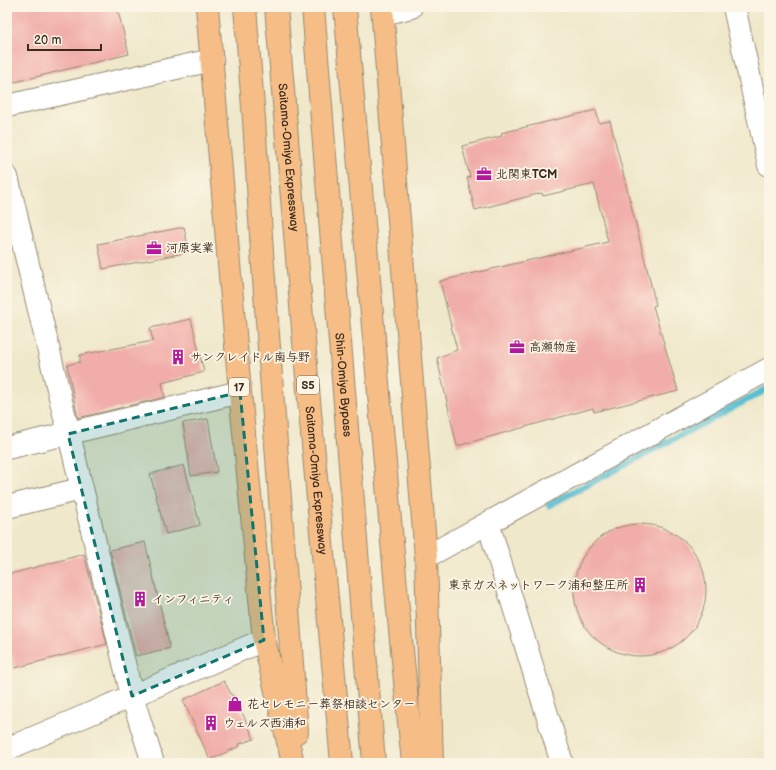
<svg xmlns="http://www.w3.org/2000/svg" width="776" height="770" viewBox="0 0 776 770" font-family="'Balsamiq Sans','Klee One',sans-serif">
  <rect width="100%" height="100%" fill="#fcf5e5"/>
  <filter id="ink" filterUnits="userSpaceOnUse"><feTurbulence type="fractalNoise" baseFrequency=".025" numOctaves="2"/><feDisplacementMap in="SourceGraphic" scale="8" xChannelSelector="R" yChannelSelector="G"/><feConvolveMatrix kernelMatrix="1 2 1 2 8 2 1 2 1" color-interpolation-filters="sRGB"/></filter>
  <filter id="wash" filterUnits="userSpaceOnUse"><feTurbulence type="fractalNoise" baseFrequency=".012" numOctaves="4" result="noise"/><feDisplacementMap in="SourceGraphic" scale="16" xChannelSelector="R" yChannelSelector="G"/><feGaussianBlur stdDeviation="0.9" result="paint"/><feColorMatrix in="noise" values="0 0 0 0 0 0 0 0 0 0 0 0 0 0 0 0 0 1.4 0 .05"/><feComposite in="paint" operator="in"/></filter>
  <g filter="url(#wash)">
    <rect width="100%" height="100%" fill="#efe8ca"/>
    <g fill="none" stroke-linecap="round" stroke-linejoin="round">
      <path stroke="#54bed1" stroke-width="7" d="M549 505 769 388"/>
    </g>
    <g id="blocks">
      <g fill="#f1ada9">
        <path d="M7 7H117L129 54 7 84Z"/>
        <path d="M596 110 599 123 610 121 656 305 653 306 678 391 594 412 593 408 457 446 437 358 457 350 440 281 608 242 594 184 543 196 542 193 475 210 467 178 470 177 462 146 502 136 501 133Z"/>
        <path d="M184 227 189 252 103 269 98 244Z"/>
        <path d="M191 319 204 372 162 383 165 397 78 418 67 365 80 362V355L153 341 150 328Z"/>
        <path d="M208 419 217 472 191 476 183 423Z"/>
        <path d="M184 465 200 525 166 534 150 474Z"/>
        <circle cx="640" cy="590" r="66"/>
        <path d="M145 542 170 648 136 656 110 550Z"/>
        <path d="M84 554 107 644 15 668 7 638V575Z"/>
        <path d="M224 681 232 696 234 695 254 739 239 744 240 746 210 760 183 700Z"/>
      </g>
    </g>
  </g>
  <g filter="url(#ink)">
    <use href="#blocks" fill-opacity="0" stroke="#958974" stroke-width="1"/>
    <g fill="none" stroke-linecap="round" stroke-linejoin="round">
      <g stroke="#958974" stroke-width="24">
        <g id="minor">
          <path d="M734 7 769 165"/>
          <path d="M383 14 411 7"/>
          <path d="M7 106 212 60"/>
          <path d="M7 177 132 696 153 763"/>
          <path d="M7 448 240 392"/>
          <path d="M7 507 81 489"/>
          <path d="M488 523 562 763"/>
          <path d="M426 557 769 369"/>
          <path d="M7 749 264 640"/>
        </g>
      </g>
      <g stroke="#958974" stroke-width="24">
        <g id="highway">
          <path d="M207 7 240 392 264 640 293 763"/>
          <path d="M245 7 254 119 262 252 297 732"/>
          <path d="M345 7 397 599 413 763"/>
          <path d="M382 7 426 557 432 763"/>
        </g>
      </g>
      <use href="#minor" stroke="#fff" stroke-width="22"/>
      <use href="#highway" stroke="#f6be86" stroke-width="22"/>
      <g stroke="#958974" stroke-width="24" stroke-linecap="butt">
        <g id="highway-bridge">
          <path id="s1" d="M276 7 308 389 342 763"/>
          <path id="s2" d="M313 7 374 763"/>
        </g>
      </g>
      <use href="#highway-bridge" stroke="#f6be86" stroke-width="22"/>
    </g>
  </g>
  <path fill="#0f766e" fill-opacity="0.2" stroke="#0f766e" stroke-width="3" stroke-dasharray="8 5" stroke-linejoin="round" d="M240 392 264 640 132 696 68 434Z"/>
  <defs>
    <g id="office-bare" transform="scale(1.2)"><path d="M-6-3h4V-5.5h4V-3h4V5H-6ZM-1-4.5V-3h2v-1.5ZM-6 0V1H6V0Z" fill="#b5179e" stroke="#fcf5e5" stroke-width="2.5" paint-order="stroke"/></g>
    <g id="building-bare" transform="scale(1.2)"><path d="M-4-6H4V6H1V3H-1V6H-4ZM-2.5-4.3h1.7v1.8h-1.7ZM.8-4.3h1.7v1.8H.8ZM-2.5-1h1.7V.8h-1.7ZM.8-1h1.7V.8H.8Z" fill="#b5179e" stroke="#fcf5e5" stroke-width="2.5" paint-order="stroke"/></g>
    <g id="shop-bare" transform="scale(1.2)"><path d="M-5-2.5h2.3a2.7 3.5 0 0 1 5.4 0H5L5.5 6h-11ZM-1.5-2.5h3a1.5 2.3 0 0 0-3 0Z" fill="#b5179e" stroke="#fcf5e5" stroke-width="2.5" paint-order="stroke"/></g>
  </defs>
  <g fill-rule="evenodd">
    <use href="#office-bare" x="484" y="174"/>
    <use href="#office-bare" x="154" y="248"/>
    <use href="#office-bare" x="517" y="347"/>
    <use href="#building-bare" x="178" y="357"/>
    <use href="#building-bare" x="640" y="585"/>
    <use href="#building-bare" x="140" y="599"/>
    <use href="#shop-bare" x="235" y="704"/>
    <use href="#building-bare" x="211" y="723"/>
  </g>
  <g text-anchor="middle" stroke-width="3.5" stroke-linejoin="round" paint-order="stroke">
    <g fill="#fcf5e5" stroke="#75675a" stroke-width="1">
      <rect x="297" y="376" width="22" height="18" rx="3"/>
      <rect x="229" y="378" width="20" height="18" rx="3"/>
    </g>
    <g font-size="11" font-weight="bold" fill="#3b2a1e">
      <text x="308" y="389">S5</text>
      <text x="239" y="391">17</text>
    </g>
    <g font-size="12" fill="#3b2a1e" stroke="#fcf5e5">
      <text dy="4" stroke="none"><textPath href="#s1" startOffset="151">Saitama-Omiya Expressway</textPath></text>
      <text dy="4" stroke="none"><textPath href="#s2" startOffset="379">Shin-Omiya Bypass</textPath></text>
      <text dy="4" stroke="none"><textPath href="#s1" startOffset="475">Saitama-Omiya Expressway</textPath></text>
    </g>
    <g font-size="12" font-weight="bold" fill="#3b2a1e" stroke="#fcf5e5" text-anchor="start">
      <text x="496" y="178">北関東TCM</text>
      <text x="166" y="252">河原実業</text>
      <text x="529" y="351">高瀬物産</text>
      <text x="190" y="361">サンクレイドル南与野</text>
      <text x="628" y="589" text-anchor="end">東京ガスネットワーク浦和整圧所</text>
      <text x="152" y="603">インフィニティ</text>
      <text x="247" y="708">花セレモニー葬祭相談センター</text>
      <text x="223" y="727">ウェルズ西浦和</text>
    </g>
  </g>
  <rect width="776" height="770" fill="none" stroke="#fcf5e5" stroke-width="24"/>
  <path d="M28 44v6h73v-6" fill="none" stroke="#3b2a1e" stroke-width="2"/>
  <text x="34" y="44" font-size="12" fill="#3b2a1e" stroke="#fcf5e5" stroke-width="3" paint-order="stroke">20 m</text>
</svg>
